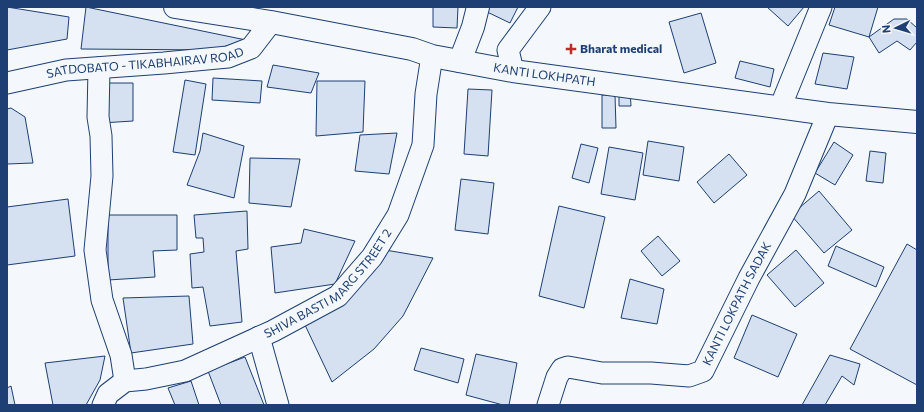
<svg xmlns="http://www.w3.org/2000/svg" width="924" height="412" viewBox="0 0 924 412" font-family="Commissioner,sans-serif">
  <rect width="100%" height="100%" fill="#f4f7fb"/>
  <g fill="#d5e0f0" stroke="#1d3f73">
    <path d="M7 7 69 17 67 39 7 50Z"/>
    <path d="M86 7 246 40 213 50 81 49Z"/>
    <path d="M433 7H458L457 28 433 27Z"/>
    <path d="M484 7H518L510 23 483 10Z"/>
    <path d="M767 7H804L788 26Z"/>
    <path d="M835 7H878L869 37 829 25Z"/>
    <path d="M701 13 716 63 684 73 669 22Z"/>
    <path d="M894 19H907L917 28V42L910 50 897 41 879 53 869 37Z"/>
    <path d="M823 53 854 57 847 89 815 84Z"/>
    <path d="M740 61 774 69 770 87 735 78Z"/>
    <path d="M273 65 319 73 311 93 267 87Z"/>
    <path d="M213 78 262 81 260 103 212 100Z"/>
    <path d="M185 80 206 84 195 155 173 152Z"/>
    <path d="M317 81H365L363 132 316 136Z"/>
    <path d="M101 83H133V121L101 123Z"/>
    <path d="M468 89 492 90 488 156 464 154Z"/>
    <path d="M619 90H630L631 106H619Z"/>
    <path d="M602 95H615L616 128H602Z"/>
    <path d="M11 108 25 117 33 163 7 164V109Z"/>
    <path d="M203 133 244 146 234 198 187 185 200 151Z"/>
    <path d="M397 133 389 174 355 171 360 135Z"/>
    <path d="M648 141 684 147 679 181 643 175Z"/>
    <path d="M834 142 853 155 835 185 815 173Z"/>
    <path d="M581 144 598 148 589 183 572 178Z"/>
    <path d="M609 147 643 153 635 200 601 194Z"/>
    <path d="M870 151 886 153 883 183 866 181Z"/>
    <path d="M729 154 747 175 714 203 697 182Z"/>
    <path d="M250 158 300 159 291 207 249 203Z"/>
    <path d="M461 179 494 183 488 234 455 230Z"/>
    <path d="M819 191 852 230 824 253 791 215Z"/>
    <path d="M68 199 75 256 7 265V207Z"/>
    <path d="M559 206 605 217 584 308 539 296Z"/>
    <path d="M247 211 248 249 236 251 242 322 210 326 203 287 192 288 190 254 204 252 203 238H196L194 215Z"/>
    <path d="M108 215H177V250L153 251 155 277 108 280Z"/>
    <path d="M304 229 355 241 335 284 275 293 271 247 301 243Z"/>
    <path d="M658 236 680 261 662 276 641 251Z"/>
    <path d="M907 244 917 250V385L850 349Z"/>
    <path d="M836 246 884 267 876 287 828 266Z"/>
    <path d="M385 250 433 258 403 316 374 349 332 382 305 325Z"/>
    <path d="M796 250 824 283 795 307 767 275Z"/>
    <path d="M630 279 664 289 657 324 621 318Z"/>
    <path d="M189 296 193 344 131 353 123 298Z"/>
    <path d="M752 315 797 334 778 377 734 358Z"/>
    <path d="M421 348 464 359 458 383 414 370Z"/>
    <path d="M476 354 517 363 509 405H503L466 395Z"/>
    <path d="M830 355 860 364 854 385 842 376 825 405H802Z"/>
    <path d="M105 356 100 380 86 405H53L45 363Z"/>
    <path d="M245 357 264 405H221L208 371Z"/>
    <path d="M191 381 199 405H175L168 388Z"/>
    <path d="M11 386 15 405H7V388Z"/>
  </g>
  <g fill="none" stroke-linecap="round" stroke-linejoin="round">
    <g stroke="#1d3f73" stroke-width="23">
      <g id="minor">
        <path d="M99 68 98 117 101 136 102 176 95 250 102 300 121 355 125 381"/>
        <path d="M513 71 508 50 540 7"/>
        <path id="s1" d="M7 83 66 70 164 63 228 57 251 48 271 22"/>
        <path d="M787 108 784 98 821 7"/>
        <path d="M259 337 278 405"/>
        <path id="s2" d="M103 405 108 394 125 381 146 379 185 371 273 331 338 296 372 257 398 215 423 145 426 94 432 56"/>
        <path id="s3" d="M548 405 557 377 562 369 568 367 602 373H651L689 376 703 371 749 278 795 194 828 114"/>
      </g>
    </g>
    <g stroke="#1d3f73" stroke-width="24">
      <path id="secondary" d="M460 61 473 27 478 7"/>
    </g>
    <g stroke="#1d3f73" stroke-width="24">
      <g id="primary">
        <path id="s4" d="M175 7 271 22 412 49 432 56 513 71 828 114 917 122"/>
      </g>
    </g>
    <use href="#minor" stroke="#f4f7fb" stroke-width="21"/>
    <use href="#secondary" stroke="#f4f7fb" stroke-width="22"/>
    <use href="#primary" stroke="#f4f7fb" stroke-width="22"/>
  </g>
  <path fill="#c62828" stroke="#f4f7fb" stroke-width="1.5" d="M569 43h4v4h4v4h-4v4h-4v-4h-4v-4h4z"/>
  <g text-anchor="middle" stroke-width="3" stroke-linejoin="round" paint-order="stroke">
    <g font-size="12" font-weight="bold" fill="#1d3f73" stroke="#f4f7fb" text-anchor="start">
      <text x="580" y="53">Bharat medical</text>
    </g>
    <g font-size="12" fill="#1d3f73" stroke="#f4f7fb">
      <text dy="4" stroke="none"><textPath href="#s1" startOffset="140">SATDOBATO - TIKABHAIRAV ROAD</textPath></text>
      <text dy="4" stroke="none"><textPath href="#s4" startOffset="376">KANTI LOKHPATH</textPath></text>
      <text dy="4" stroke="none"><textPath href="#s2" startOffset="265">SHIVA BASTI MARG STREET 2</textPath></text>
      <text dy="4" stroke="none"><textPath href="#s3" startOffset="257">KANTI LOKPATH SADAK</textPath></text>
    </g>
  </g>
  <rect width="924" height="412" fill="none" stroke="#1d3f73" stroke-width="16"/>
  <g transform="translate(896 28) rotate(265)" stroke="#f4f7fb" stroke-width="3" paint-order="stroke">
  <path d="M0-3L7 15L0 10L-7 15Z" fill="#1d3f73"/>
  <text y="-6" font-size="11" font-weight="bold" text-anchor="middle" fill="#1d3f73">N</text>
  </g>
</svg>
